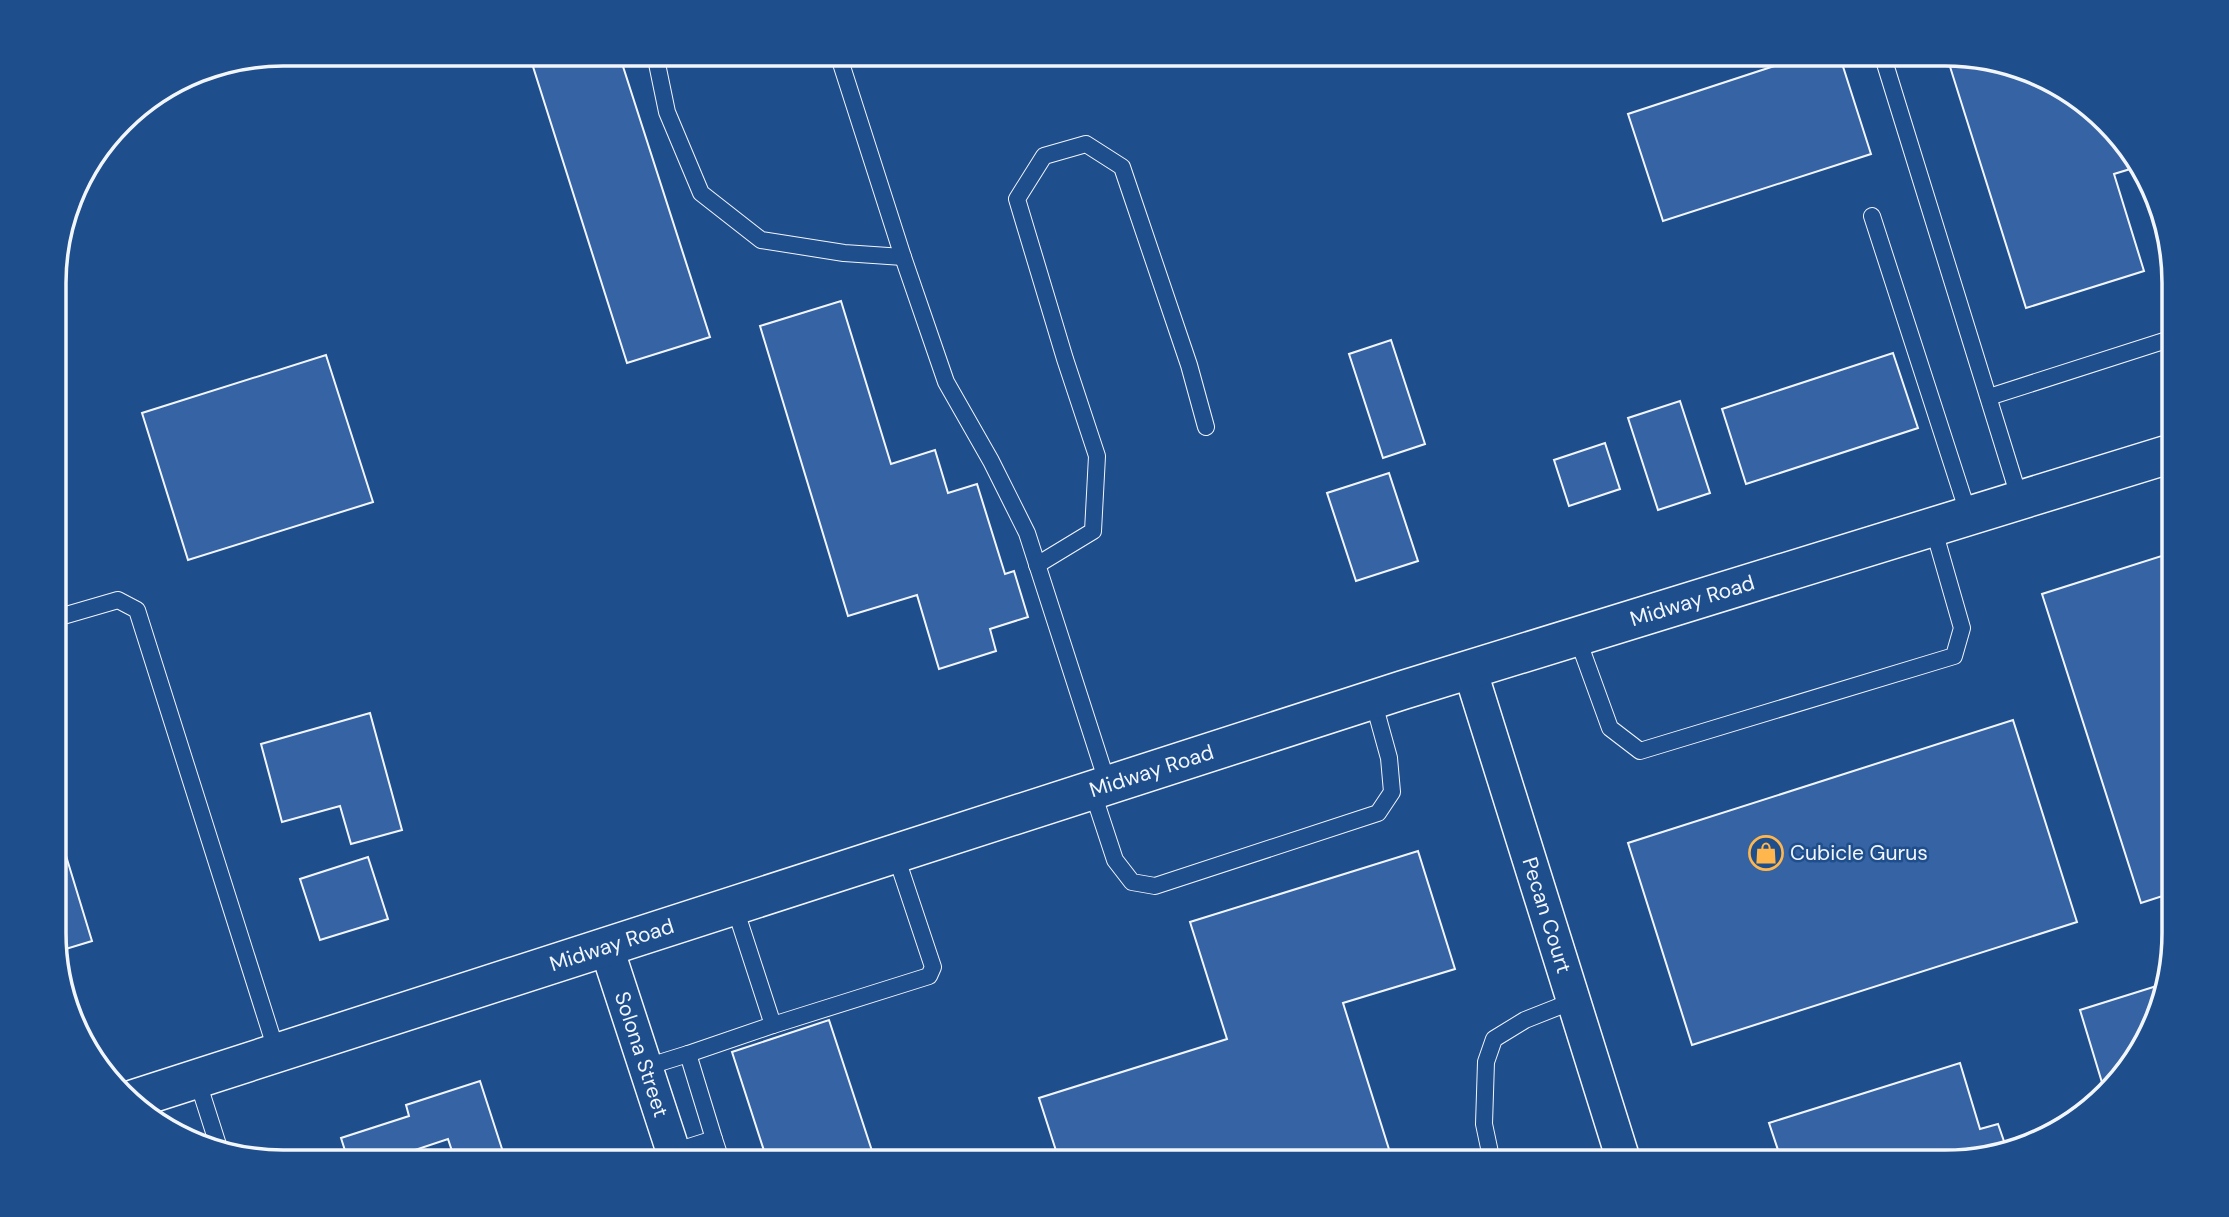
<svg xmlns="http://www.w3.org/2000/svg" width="2229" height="1217" viewBox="0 0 2229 1217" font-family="'DM Sans',sans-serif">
  <rect width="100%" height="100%" fill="#1f4e8c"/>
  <g fill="#3563a3" stroke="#f2f6ff" stroke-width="2">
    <path d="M529 54H619L710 337 627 363Z"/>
    <path d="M1811 54H1839L1871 154 1663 221 1628 114Z"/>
    <path d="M1946 54 2047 78 2136 156 2140 166 2114 174 2144 271 2026 308Z"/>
    <path d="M841 301 891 464 935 450 948 493 977 484 1005 574 1014 571 1028 617 990 629 996 651 939 669 917 595 848 616 760 326Z"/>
    <path d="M1391 340 1425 444 1383 458 1349 354Z"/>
    <path d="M1893 353 1918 428 1746 484 1722 409Z"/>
    <path d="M326 355 373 502 188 560 142 413Z"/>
    <path d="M1680 401 1710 493 1658 510 1628 418Z"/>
    <path d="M1605 443 1620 489 1569 506 1554 460Z"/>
    <path d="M1389 473 1418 561 1356 581 1327 493Z"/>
    <path d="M2174 552 2175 892 2141 903 2042 594Z"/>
    <path d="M370 713 402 830 351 844 340 806 282 822 261 744Z"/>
    <path d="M2013 720 2077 922 1692 1045 1628 843Z"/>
    <path d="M56 823 92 941 56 952Z"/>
    <path d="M1418 851 1455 969 1343 1003 1393 1162 1060 1163 1039 1098 1227 1039 1190 922Z"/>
    <path d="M368 857 388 919 320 940 300 879Z"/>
    <path d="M2163 984 2151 1035 2104 1089 2080 1010Z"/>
    <path d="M829 1020 876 1163H768L732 1052Z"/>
    <path d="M1960 1063 1980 1129 1998 1124 2006 1147 1960 1162H1782L1769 1123Z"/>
    <path d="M480 1081 504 1155 479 1163H456L448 1139 376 1163H349L341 1138 409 1116 406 1105Z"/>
  </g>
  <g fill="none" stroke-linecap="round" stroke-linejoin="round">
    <g stroke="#f2f6ff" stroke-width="18">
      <g id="service">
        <path d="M655 54 667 112 701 193 761 240 844 253 903 257"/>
        <path d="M838 54 903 257 946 382 991 461 1027 533 1108 785"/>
        <path d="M1882 54 2020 500"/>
        <path d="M1872 216 1969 516"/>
        <path d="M1989 397 2173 338"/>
        <path d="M1037 565 1093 531 1097 456 1065 359 1017 199 1044 156 1086 144 1122 167 1189 365 1206 427"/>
        <path d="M56 618 118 600 137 610 277 1053"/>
        <path d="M1577 637 1610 728 1640 751 1954 656 1962 628 1933 527"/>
        <path d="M1092 790 1115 860 1132 882 1155 886 1378 813 1392 792 1389 758 1373 700"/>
        <path d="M773 1025 929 976 933 967 895 853"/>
        <path d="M688 1054 773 1025 734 905"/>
        <path d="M646 1067 688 1054 714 1139"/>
        <path d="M197 1079 219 1148"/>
        <path d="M673 1152 714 1139 722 1163"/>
        <path d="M1492 1162 1484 1124 1486 1062 1494 1039 1525 1020 1573 1001"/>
      </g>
    </g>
    <g stroke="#f2f6ff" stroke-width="36">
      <g id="minor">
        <path id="s1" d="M1470 670 1624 1162"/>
        <path id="s2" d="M606 946 677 1163"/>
      </g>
    </g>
    <g stroke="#f2f6ff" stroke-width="41">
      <g id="secondary">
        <path id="s3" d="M134 1099 1403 690 2173 453"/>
      </g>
    </g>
    <use href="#service" stroke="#1f4e8c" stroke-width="16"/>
    <use href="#minor" stroke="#1f4e8c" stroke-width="33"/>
    <use href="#secondary" stroke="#1f4e8c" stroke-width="38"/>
  </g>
  <defs>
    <g id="shop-ring" transform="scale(1.75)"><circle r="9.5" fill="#1f4e8c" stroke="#ffb74d" stroke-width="1.5"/><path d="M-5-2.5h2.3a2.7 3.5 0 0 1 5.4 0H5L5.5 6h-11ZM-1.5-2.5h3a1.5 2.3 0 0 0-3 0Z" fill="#ffb74d"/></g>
  </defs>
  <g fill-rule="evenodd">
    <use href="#shop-ring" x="1766" y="853"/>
  </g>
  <g text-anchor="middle" stroke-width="5" stroke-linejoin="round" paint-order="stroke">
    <g font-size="21" fill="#f2f6ff" stroke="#1f4e8c">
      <text dy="7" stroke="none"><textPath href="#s3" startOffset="1636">Midway Road</textPath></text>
      <text dy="7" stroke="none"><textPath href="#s3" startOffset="1069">Midway Road</textPath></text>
      <text dy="7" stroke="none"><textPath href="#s1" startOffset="257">Pecan Court</textPath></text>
      <text dy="7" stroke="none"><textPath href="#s3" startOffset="502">Midway Road</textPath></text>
      <text dy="7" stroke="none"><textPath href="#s2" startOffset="114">Solona Street</textPath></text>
    </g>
    <g font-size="21" fill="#f2f6ff" stroke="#1f4e8c" text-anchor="start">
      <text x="1790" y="860">Cubicle Gurus</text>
    </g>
  </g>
  <path d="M0 0H2229V1217H0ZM283 66H1945A217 217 0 0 1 2162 283V933A217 217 0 0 1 1945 1150H283A217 217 0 0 1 66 933V283A217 217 0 0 1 283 66Z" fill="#1f4e8c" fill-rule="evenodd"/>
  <path fill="none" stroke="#f2f6ff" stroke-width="3.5" d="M283 66H1945A217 217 0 0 1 2162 283V933A217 217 0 0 1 1945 1150H283A217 217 0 0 1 66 933V283A217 217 0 0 1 283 66Z"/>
</svg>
